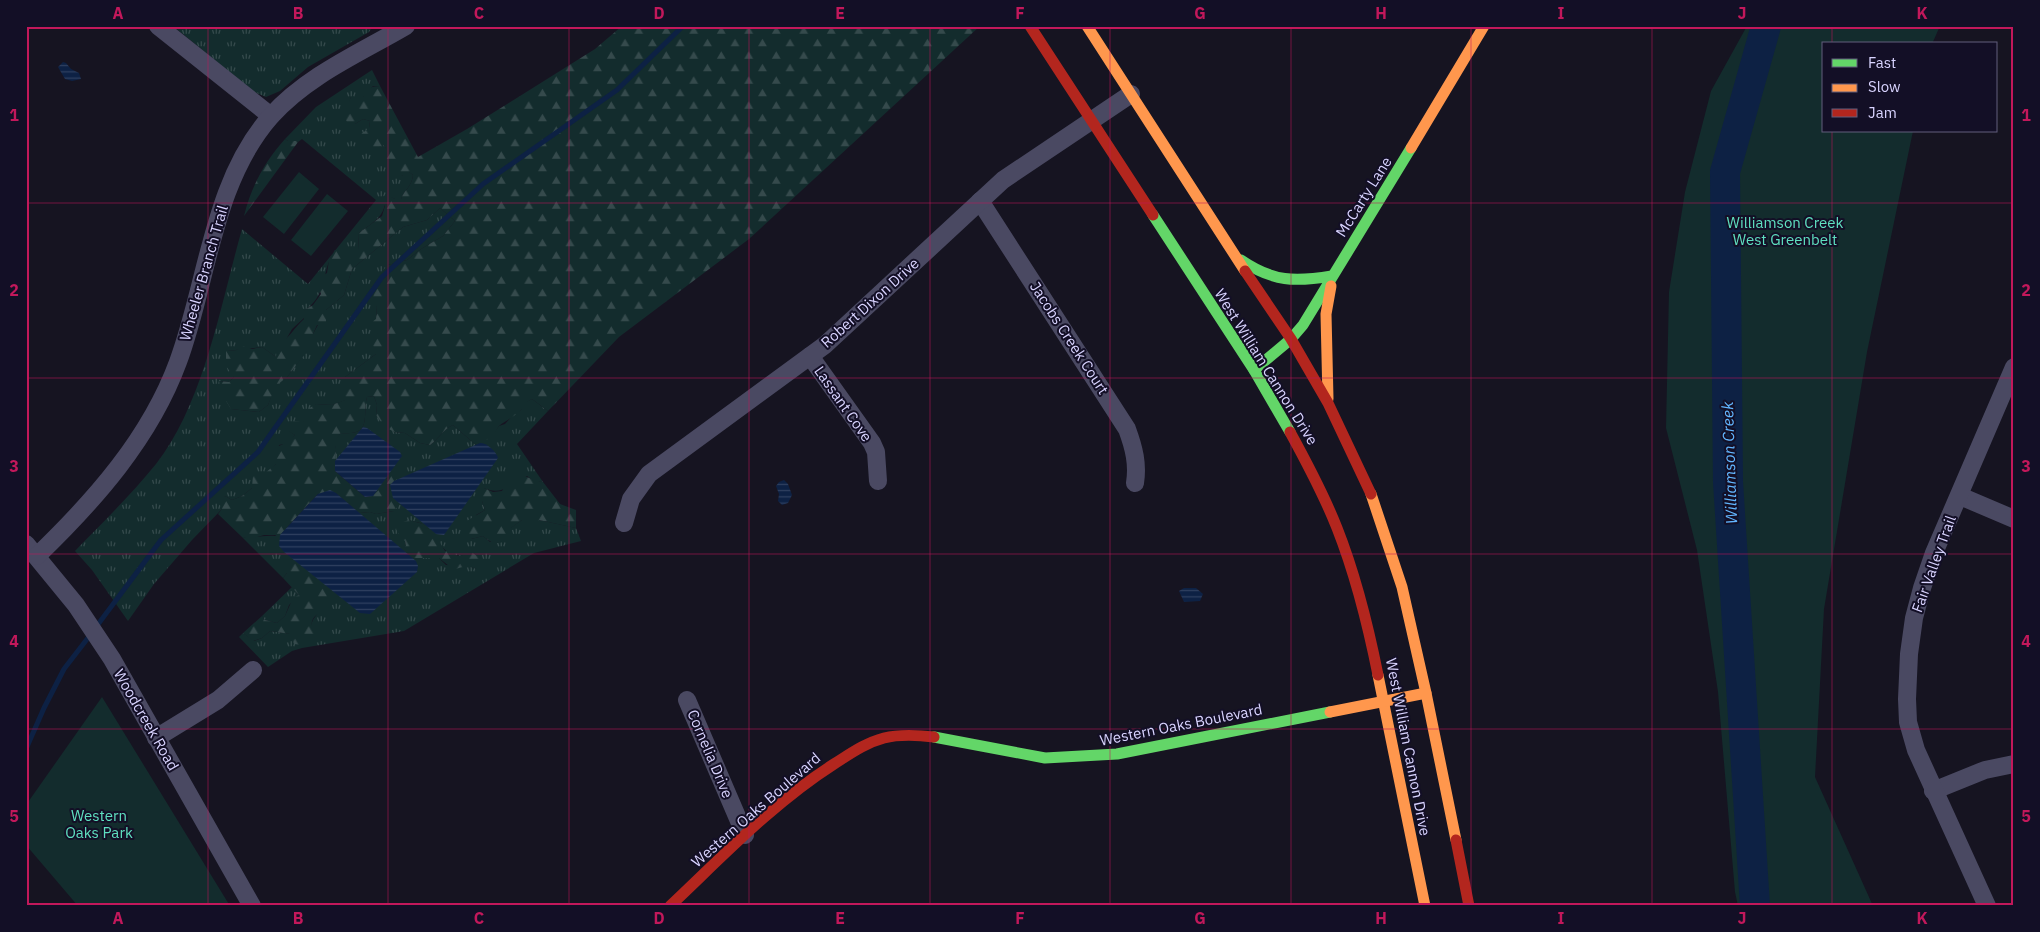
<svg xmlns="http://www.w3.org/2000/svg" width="2040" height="932" viewBox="0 0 2040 932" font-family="'IBM Plex Sans',sans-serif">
  <defs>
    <pattern id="grass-tufts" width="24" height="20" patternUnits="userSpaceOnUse" patternTransform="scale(1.25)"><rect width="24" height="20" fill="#132c2d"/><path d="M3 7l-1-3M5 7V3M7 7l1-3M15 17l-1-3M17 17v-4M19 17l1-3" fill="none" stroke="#354a4c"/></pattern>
    <pattern id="forest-firs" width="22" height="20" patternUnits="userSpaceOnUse" patternTransform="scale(1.25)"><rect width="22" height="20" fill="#132c2d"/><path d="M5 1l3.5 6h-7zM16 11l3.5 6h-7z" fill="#354a4c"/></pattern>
    <pattern id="water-rules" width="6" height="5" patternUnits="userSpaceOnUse" patternTransform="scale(1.25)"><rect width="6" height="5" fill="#0d2144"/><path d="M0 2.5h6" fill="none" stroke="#304060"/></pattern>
  </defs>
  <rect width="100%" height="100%" fill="#161421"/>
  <g fill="url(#grass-tufts)" fill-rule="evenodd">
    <path d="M173 26H373L369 32 308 67 280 91 266 97 254 92Z"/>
    <path d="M372 70 380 86H373L363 97H351L348 106 355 124 363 119 370 121 369 128 384 145 402 176 408 171 413 175C412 186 405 189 401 199H395L386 195C385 217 376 220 359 233L358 250H335C320 272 329 294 304 311V318L292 329 276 357 262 347 227 351 234 377 229 382 220 381 231 409 259 412 268 405 275 386 288 376 313 342V334L326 310 344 295 352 269 403 227 427 220 440 208 455 221 443 236 421 249 407 260 388 265 377 305 376 319 378 333 376 354 345 377 346 400 332 405 316 404 303 422 289 431 295 435 289 443 279 445 276 464 252 488 242 496 232 500 225 496 222 509 192 540 154 584 128 621 92 570 75 551C102 523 131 495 156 464 204 403 221 303 242 229L308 284 376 200 302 139 298 142 296 141H288L285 139 316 107Z"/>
    <path d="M374 396 377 405 376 415 394 432 405 433 420 443 430 445C439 439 442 430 453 425L476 445 494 433 499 426 505 424 513 415 521 410 524 403 532 399 548 411 517 444 543 482 534 481 527 476C512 484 501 496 484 488L482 501 485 510 476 515 471 539 483 536 490 542 522 520H539L576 528 581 541 534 553 404 631 302 648 292 651 268 667 239 637 243 633 254 641 262 638 270 631 291 634 312 630C310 622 314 618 319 612L287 573 283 578 242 537C254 539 263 535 275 536L336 493 359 513 370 512 376 514 394 511 334 467 336 449 334 441 341 433C373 436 362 416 367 397ZM409 520C414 522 421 522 424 525 441 538 439 556 464 556L477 569 468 566 446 565 439 558 417 557 406 546 405 541Z"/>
    <path d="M292 587 299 595 289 605 285 616 277 623 265 620 262 616Z"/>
  </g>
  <g fill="url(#forest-firs)">
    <path d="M622 26H980L749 239 619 337 548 411 532 399C524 403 526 404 521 410 516 416 505 421 499 426 498 427 496 431 495 433 489 440 483 441 476 445L453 425C442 430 439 439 430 445L420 443 405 433 394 432 384 426 376 415 377 405 374 396 367 397C362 416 373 436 341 433L335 441 336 449 335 471 365 497C377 498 384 482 391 473L395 474 399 478 394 481 393 498 400 504 394 511 376 514 370 512 359 513 336 493 318 494 280 535H264L251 539 242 537 218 514 222 509 219 503 225 496 232 500 242 496 252 488 253 474 265 473 276 464 270 460V450C279 445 288 444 295 435L288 431 293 421 303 422 305 411 316 404 332 405 345 400 338 390 345 377 376 354 372 342 378 333 372 331 368 325 376 319 377 305 373 297 379 274 388 265 407 260 421 249 443 236 455 221 440 208 427 220 403 227 352 269 344 295 326 310V325H317L313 334 314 342 288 376 276 386 268 405 259 412 231 409 223 396 219 381 229 382 234 377 226 366V351L237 350 244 346 252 349 262 347 276 357 277 345C289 339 294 328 304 319L303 311 313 305 321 294 316 280 327 273 329 260 335 250H358L359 233 382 216 385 206 381 200 386 194 395 199H401C405 189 412 186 413 175L409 172 402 176C391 173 386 169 382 159L386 149 384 145C375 150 368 146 360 142V135L369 128 370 121 363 119 355 124 347 122 343 115 351 97H363C367 89 371 86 380 86L418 157 467 129 595 49Z"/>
    <path d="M285 139 288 141H296L298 142 244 216C251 187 265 161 285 139Z"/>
    <path d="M518 474C527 476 534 481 543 482L560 504 576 510V528L539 520 531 524 522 520 511 528 509 540C498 545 492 544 483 536L471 539 463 533 465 522 485 510 482 501 478 497V491L484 488 493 492 502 491 511 476Z"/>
    <path d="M409 520 423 524 441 536 439 541 445 551H452L457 556H464L471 552 485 561 483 567 477 569C468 566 463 566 454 570L439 558H412L402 549 406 546 405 541 401 538 396 529 400 523Z"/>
    <path d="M295 561 327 586V609C314 614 305 623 318 635 310 645 306 646 294 644L290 634 270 631 262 638 253 641 243 633 262 616 265 620 277 623 285 616 293 598 299 595 283 578 287 573 286 563Z"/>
  </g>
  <g fill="#132c2d">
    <path d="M1747 26H1940L1932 44H1824V131H1913L1867 352 1824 609 1815 777 1873 906H1738L1735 892 1718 692 1697 550 1666 428 1669 292 1685 192 1711 91Z"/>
    <path d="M299 172 319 189 284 234 263 217Z"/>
    <path d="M327 194 348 211 311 256 291 240Z"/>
    <path d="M102 697 230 906H78L26 845V805Z"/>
  </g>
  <g fill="url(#water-rules)">
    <path d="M63 62 66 63 71 69 79 73 81 79 72 81 65 79 58 67Z"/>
    <path d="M363 427 367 428 400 452 402 456 373 496 365 497 335 471V461Z"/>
    <path d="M480 443C487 443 496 451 498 458L444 535 436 534 393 498 390 485 394 481Z"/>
    <path d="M784 480 788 484 792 495 788 503 782 505 778 501 779 494 776 486 779 482Z"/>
    <path d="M330 490 336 493 416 561 418 566 417 572 370 614 360 613 284 552 279 546 280 535 318 494Z"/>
    <path d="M1184 588H1196L1203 594 1200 601 1184 602 1179 591Z"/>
  </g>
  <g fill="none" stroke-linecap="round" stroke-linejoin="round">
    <g stroke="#0d2144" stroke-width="5">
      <path d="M96 627 161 540 258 452 382 277 483 184 617 90 683 26"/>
      <path d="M26 749 44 708 64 669 91 634"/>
    </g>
    <path stroke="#0d2144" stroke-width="30" d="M1755 906 1728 482 1725 172 1766 26"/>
    <g stroke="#4a4962" stroke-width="18">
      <path d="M158 26 271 116"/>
      <path d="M980 201 1127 429C1134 448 1138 464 1135 483"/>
      <path d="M810 356 872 443 876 452 878 481"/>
      <path d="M1960 496 2014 519"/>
      <path d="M624 523 631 499 649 474 825 345 1003 180 1131 94"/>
      <path d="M26 544 76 605 112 659 252 906"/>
      <path d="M37 556C95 500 150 438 178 362 208 281 212 183 271 116 308 75 360 53 406 26"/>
      <path d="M687 700 745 835"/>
      <path d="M156 738 218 700 253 670"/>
      <path d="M1933 791 1985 770 2014 764"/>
      <path d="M1987 906 1916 750 1908 722 1907 699 1909 654 1914 618 1922 588 1934 553 2014 367"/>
    </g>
    <g stroke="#63d668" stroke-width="11">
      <path d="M1153 215 1254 370 1290 432"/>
      <path d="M1241 260C1273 282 1295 282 1332 276"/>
      <path d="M1254 370 1291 339 1303 325 1411 148"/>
      <path d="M934 737 1045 758 1117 754 1330 712"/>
    </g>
    <g stroke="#ff974d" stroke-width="11">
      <path d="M1087 26 1245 271"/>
      <path d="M1411 148 1484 26"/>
      <path d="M1328 399 1326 314 1331 286"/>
      <path d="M1371 494 1402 587 1426 693 1456 840"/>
      <path d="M1378 675 1425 906"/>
      <path d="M1330 712 1426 693"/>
    </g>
    <g stroke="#b3261e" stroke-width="11">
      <path d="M1030 26 1153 215"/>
      <path d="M1245 271 1291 339 1328 403 1371 494"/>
      <path d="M1290 432C1307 463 1324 495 1337 528 1356 576 1368 625 1378 675"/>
      <path d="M1456 840 1469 906"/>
      <path d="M670 906C722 857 773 803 834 764 850 754 865 743 884 738 900 734 917 735 934 737"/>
    </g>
  </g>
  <path fill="none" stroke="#c2185b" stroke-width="1" stroke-opacity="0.55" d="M208 26V906M388 26V906M569 26V906M749 26V906M930 26V906M1110 26V906M1291 26V906M1471 26V906M1652 26V906M1832 26V44M1832 131V906M26 203H2014M26 378H2014M26 554H2014M26 729H2014"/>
  <g text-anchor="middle" stroke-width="4" stroke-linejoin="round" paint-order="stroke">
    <g font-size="15" fill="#d9d4ff" stroke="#130f26">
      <text transform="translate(1364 197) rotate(-58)" y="5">McCarty Lane</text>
      <text transform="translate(204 273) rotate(-74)" y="5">Wheeler Branch Trail</text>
      <text transform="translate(870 303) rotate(-42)" y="5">Robert Dixon Drive</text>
      <text transform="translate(1069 338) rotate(57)" y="5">Jacobs Creek Court</text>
      <text transform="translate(1266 367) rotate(58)" y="5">West William Cannon Drive</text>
      <text transform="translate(843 404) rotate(55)" y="5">Lassant Cove</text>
      <text transform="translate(1934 564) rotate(-70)" y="5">Fair Valley Trail</text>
      <text transform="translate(146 720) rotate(60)" y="5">Woodcreek Road</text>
      <text transform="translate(1181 725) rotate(-11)" y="5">Western Oaks Boulevard</text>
      <text transform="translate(1408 747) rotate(79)" y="5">West William Cannon Drive</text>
      <text transform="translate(710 754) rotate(67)" y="5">Cornelia Drive</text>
      <text transform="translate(756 810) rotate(-41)" y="5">Western Oaks Boulevard</text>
    </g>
    <g font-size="15" fill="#5fe0c0" stroke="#130f26">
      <text x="1785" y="228">Williamson Creek<tspan x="1785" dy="17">West Greenbelt</tspan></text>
      <text x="99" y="821">Western<tspan x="99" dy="17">Oaks Park</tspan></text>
    </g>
    <g font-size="16" font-style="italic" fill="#62b6ff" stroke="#130f26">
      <text transform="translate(1729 463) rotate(-92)" y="6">Williamson Creek</text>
    </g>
  </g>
  <rect width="2040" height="932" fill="none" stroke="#130f26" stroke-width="55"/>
  <rect x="1822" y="42" width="175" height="90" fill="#130f26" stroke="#625e7d"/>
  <rect x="1832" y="59" width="25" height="8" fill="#63d668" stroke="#625e7d"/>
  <text x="1868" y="68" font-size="15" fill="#d9d4ff">Fast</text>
  <rect x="1832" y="84" width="25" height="8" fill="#ff974d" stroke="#625e7d"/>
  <text x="1868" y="92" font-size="15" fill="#d9d4ff">Slow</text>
  <rect x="1832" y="109" width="25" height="8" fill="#b3261e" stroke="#625e7d"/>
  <text x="1868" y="118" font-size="15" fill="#d9d4ff">Jam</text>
  <rect x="28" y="28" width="1984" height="876" fill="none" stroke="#c2185b" stroke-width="2"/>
  <g font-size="16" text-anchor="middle" font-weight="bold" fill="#c2185b">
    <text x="118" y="19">A</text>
    <text x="298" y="19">B</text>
    <text x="479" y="19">C</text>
    <text x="659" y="19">D</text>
    <text x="840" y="19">E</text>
    <text x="1020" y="19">F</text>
    <text x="1200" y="19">G</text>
    <text x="1381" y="19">H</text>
    <text x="1561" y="19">I</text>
    <text x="1742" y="19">J</text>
    <text x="1922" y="19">K</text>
    <text x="14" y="121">1</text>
    <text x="2026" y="121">1</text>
    <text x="14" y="296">2</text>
    <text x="2026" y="296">2</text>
    <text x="14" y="472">3</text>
    <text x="2026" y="472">3</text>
    <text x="14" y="647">4</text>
    <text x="2026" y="647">4</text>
    <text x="14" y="822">5</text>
    <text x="2026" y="822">5</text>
    <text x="118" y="924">A</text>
    <text x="298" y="924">B</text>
    <text x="479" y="924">C</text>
    <text x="659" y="924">D</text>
    <text x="840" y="924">E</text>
    <text x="1020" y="924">F</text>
    <text x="1200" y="924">G</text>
    <text x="1381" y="924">H</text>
    <text x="1561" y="924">I</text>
    <text x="1742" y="924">J</text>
    <text x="1922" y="924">K</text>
  </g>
</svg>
